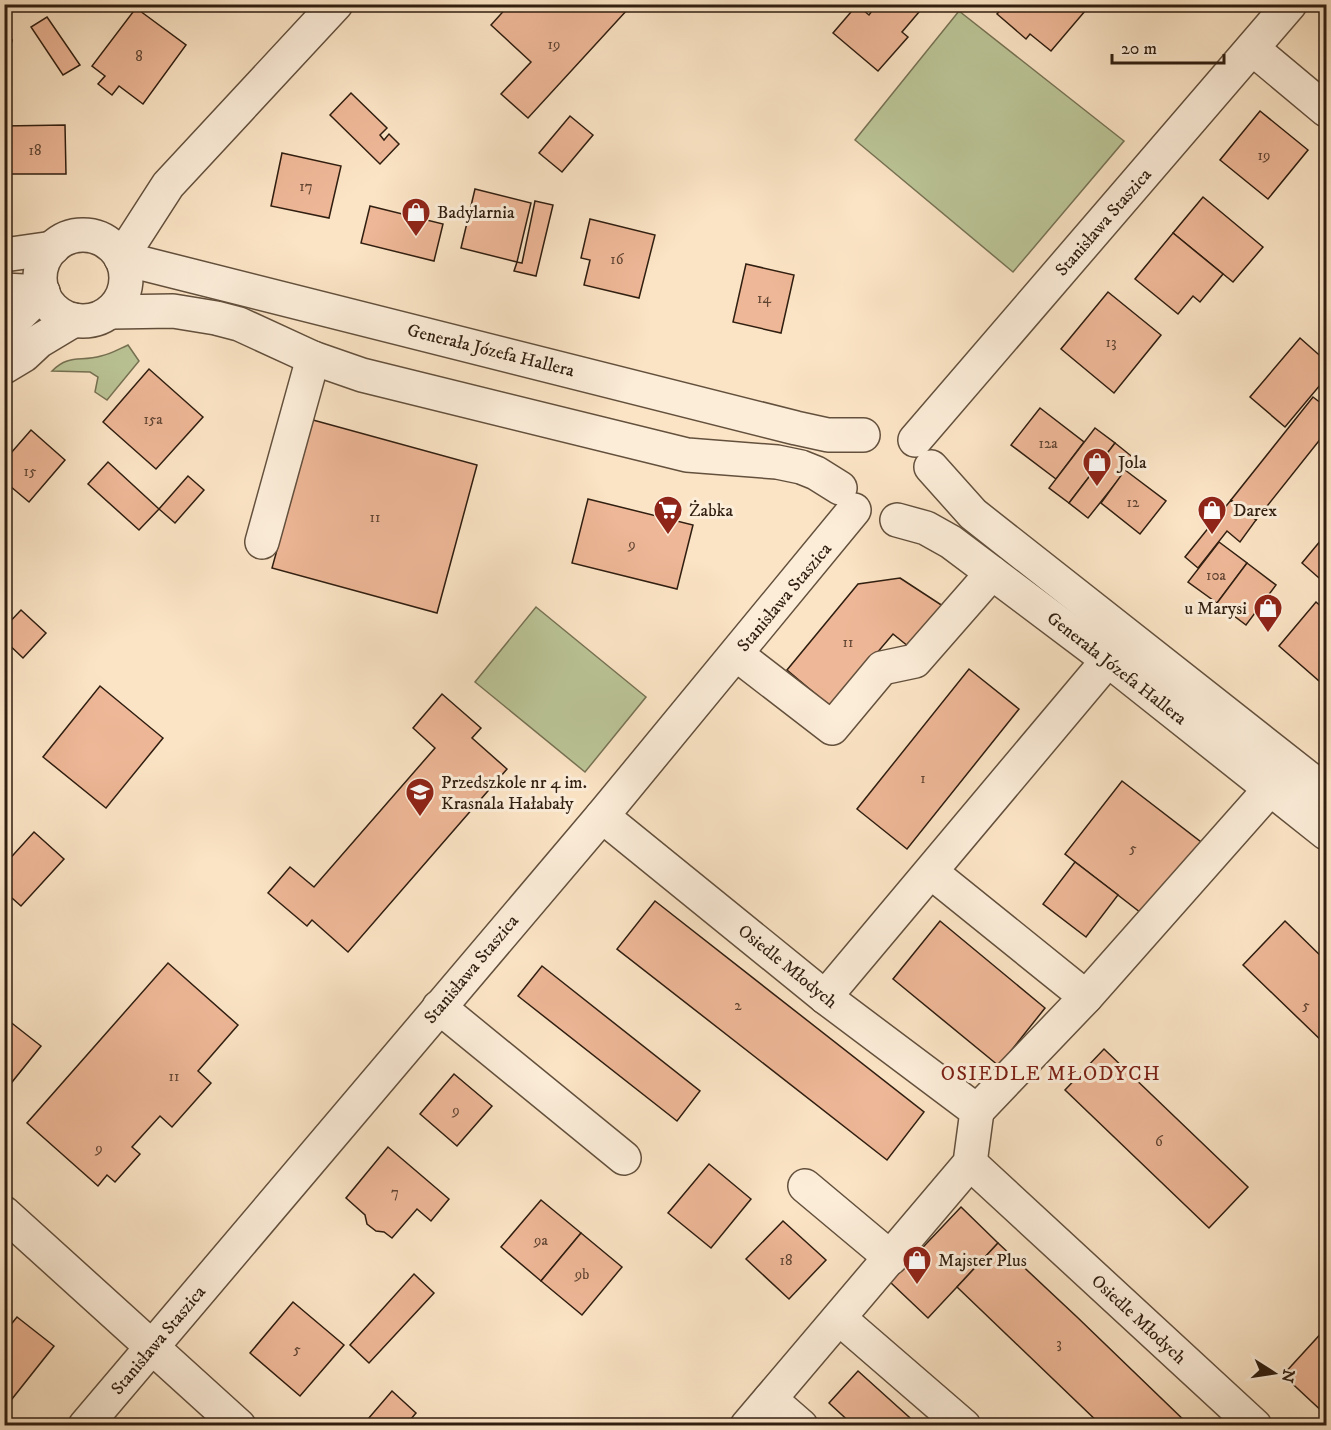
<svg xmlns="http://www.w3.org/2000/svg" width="1331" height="1430" viewBox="0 0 1331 1430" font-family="'IM FELL DW Pica',serif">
  <rect width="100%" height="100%" fill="#fbe4c5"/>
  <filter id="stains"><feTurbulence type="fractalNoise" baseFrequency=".00333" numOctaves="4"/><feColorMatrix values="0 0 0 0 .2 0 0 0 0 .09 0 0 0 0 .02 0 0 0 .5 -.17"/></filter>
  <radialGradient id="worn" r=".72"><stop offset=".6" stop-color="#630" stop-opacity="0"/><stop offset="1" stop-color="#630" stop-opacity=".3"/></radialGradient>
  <g fill="#bbc597" stroke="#767254" stroke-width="1.5">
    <path d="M959 11 1124 141 1013 272 855 140Z"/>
    <path d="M128 345 139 361 107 400 95 392 98 377 90 372 52 371C69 354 80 362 101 356 111 354 119 349 128 345Z"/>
    <path d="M536 607 646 697 585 772 475 682Z"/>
  </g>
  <g fill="#eeb797" stroke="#301e10" stroke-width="1.5">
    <path d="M510 4H624L628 9 528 118 501 94 531 62 491 25Z"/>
    <path d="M877 4 925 5 902 32 908 37 878 71 833 33 857 5 869 15Z"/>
    <path d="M1005 4H1091L1051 51 1030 34 1026 39 997 14Z"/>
    <path d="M136 8 186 45 143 104 119 86 112 95 98 84 105 76 92 66Z"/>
    <path d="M47 17 80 65 63 75 31 27Z"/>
    <path d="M4 38 12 40 4 77Z"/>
    <path d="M351 93 387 128 380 135 384 140 389 134 399 144 380 164 330 115Z"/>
    <path d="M1260 111 1308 150 1268 199 1220 160Z"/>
    <path d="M570 116 593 135 562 172 539 153Z"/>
    <path d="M65 125 66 174H4V126Z"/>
    <path d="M282 153 341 166 329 218 271 206Z"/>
    <path d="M475 189 531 203 517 262 461 248Z"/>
    <path d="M1203 197 1263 247 1233 282 1173 233Z"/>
    <path d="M535 201 553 205 536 276 514 271 517 262 522 263Z"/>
    <path d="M370 206 443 224 434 261 361 243Z"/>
    <path d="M590 219 655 235 639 298 584 285 590 260 581 258Z"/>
    <path d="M1173 233 1223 274 1200 302 1193 296 1178 314 1135 279Z"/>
    <path d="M746 264 794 275 781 333 733 322Z"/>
    <path d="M1108 292 1161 335 1114 393 1061 349Z"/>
    <path d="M1300 338 1326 361V378L1285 427 1250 397Z"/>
    <path d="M149 369 203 417 156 469 103 422Z"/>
    <path d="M1313 397 1326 407V432L1256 520 1231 500Z"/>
    <path d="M1040 408 1084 442 1056 479 1011 445Z"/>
    <path d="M313 420 477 465 437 613 272 568Z"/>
    <path d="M1095 428 1115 443 1069 503 1049 488Z"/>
    <path d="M31 430 65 460 29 502 4 481V461Z"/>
    <path d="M1115 443 1135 459 1088 518 1069 503Z"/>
    <path d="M108 462 159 509 139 530 88 484Z"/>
    <path d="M1125 470 1166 501 1140 534 1101 503Z"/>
    <path d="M188 476 204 490 175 523 159 509Z"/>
    <path d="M588 499 693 525 677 589 572 563Z"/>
    <path d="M1231 500 1256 520 1240 542 1227 531 1198 568 1185 557Z"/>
    <path d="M1326 534V569L1319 578 1302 563Z"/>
    <path d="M1219 542 1247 563 1217 603 1188 582Z"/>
    <path d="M1247 563 1276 585 1246 625 1217 603Z"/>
    <path d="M900 578 949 610 914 651 893 634 831 707 787 670 858 584Z"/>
    <path d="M1316 602 1326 611V687L1279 646Z"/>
    <path d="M21 610 46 633 23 658 4 640V628Z"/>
    <path d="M969 669 1019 709 907 849 857 809Z"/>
    <path d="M100 686 163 738 106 808 43 757Z"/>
    <path d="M442 694 481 728 472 738 507 769 348 952 312 920 307 926 268 893 290 867 314 887 435 748 413 728Z"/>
    <path d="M1122 781 1201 842 1145 916 1065 854Z"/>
    <path d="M34 832 64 859 21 906 4 891V865Z"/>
    <path d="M1075 862 1118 895 1086 937 1043 904Z"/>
    <path d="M655 901 924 1112 887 1160 617 949Z"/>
    <path d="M940 921 1045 1008 999 1066 893 979Z"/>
    <path d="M1285 921 1326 961V1045L1243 965Z"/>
    <path d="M168 963 238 1025 198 1071 211 1083 172 1127 160 1116 132 1147 140 1154 115 1182 107 1175 98 1186 27 1123Z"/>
    <path d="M542 966 700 1091 677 1121 518 996Z"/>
    <path d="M4 1017 41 1046 4 1092Z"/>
    <path d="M1104 1049 1248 1187 1209 1228 1065 1090Z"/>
    <path d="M454 1074 492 1106 457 1146 420 1114Z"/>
    <path d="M388 1147 449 1199 431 1221 417 1209 392 1238 384 1232 376 1231 367 1224 365 1215 346 1198Z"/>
    <path d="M709 1164 751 1199 711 1248 668 1213Z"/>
    <path d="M541 1200 581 1233 541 1281 501 1247Z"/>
    <path d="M961 1207 998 1243 928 1318 890 1282Z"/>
    <path d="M783 1221 826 1260 789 1299 746 1259Z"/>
    <path d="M581 1233 622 1267 582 1315 541 1281Z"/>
    <path d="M998 1243 1077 1317 1190 1426H1102L957 1287Z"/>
    <path d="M414 1274 434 1293 369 1363 350 1345Z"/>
    <path d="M293 1302 344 1345 300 1396 250 1353Z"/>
    <path d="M17 1317 54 1346 4 1409V1333Z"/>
    <path d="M1326 1328V1415L1283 1375Z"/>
    <path d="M858 1371 919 1426H854L829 1403Z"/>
    <path d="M392 1391 416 1413 405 1426H362Z"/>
  </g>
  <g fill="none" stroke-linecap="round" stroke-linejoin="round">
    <g stroke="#63503d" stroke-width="36">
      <g id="minor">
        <path d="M1253 49 1326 110"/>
        <circle cx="83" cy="278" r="43"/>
        <path d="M4 255 53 248"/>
        <path d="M121 258 796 428 828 435H863"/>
        <path d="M121 258 168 185 336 4"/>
        <path d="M4 290 43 292"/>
        <path d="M111 312 173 311 216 318 239 324 313 358 362 375 687 455 777 462 801 467 816 473 840 488"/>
        <path d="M4 334 16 318 43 292"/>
        <path d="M4 367 24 355 39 341 74 320"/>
        <path d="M915 440 1290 4"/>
        <path d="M931 467 973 514 1326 792"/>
        <path d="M897 520 926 528 951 542 1108 660 1326 833"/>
        <path d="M262 542 313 358"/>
        <path d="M736 654 832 728 882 668 915 661 992 573"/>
        <path d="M602 816 825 997 977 1111 970 1163 747 1426"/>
        <path d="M931 872 1086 997"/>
        <path d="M825 997 1108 660"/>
        <path d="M439 1007 624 1158"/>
        <path d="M977 1111 1086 997 1271 788"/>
        <path d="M970 1163 1255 1426"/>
        <path d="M805 1186 891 1258"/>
        <path d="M4 1213 239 1426"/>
        <path d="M839 1318 964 1426"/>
        <path d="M770 1399 801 1426"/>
        <path d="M85 1426 602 816 854 510"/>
      </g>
    </g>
    <use href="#minor" stroke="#fcedd9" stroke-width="33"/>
  </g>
  <defs>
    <g id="shop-pin" transform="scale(1.5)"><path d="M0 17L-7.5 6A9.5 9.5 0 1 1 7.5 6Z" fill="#8f2418" stroke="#fcedd9"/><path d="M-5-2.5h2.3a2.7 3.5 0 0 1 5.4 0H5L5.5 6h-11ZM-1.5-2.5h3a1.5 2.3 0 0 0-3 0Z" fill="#fff"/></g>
    <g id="supermarket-pin" transform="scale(1.5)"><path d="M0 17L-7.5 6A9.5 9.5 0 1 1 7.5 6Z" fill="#8f2418" stroke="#fcedd9"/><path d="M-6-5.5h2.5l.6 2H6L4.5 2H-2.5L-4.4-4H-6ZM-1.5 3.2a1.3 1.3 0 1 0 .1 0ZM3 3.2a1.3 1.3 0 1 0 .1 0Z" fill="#fff"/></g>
    <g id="school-pin" transform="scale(1.5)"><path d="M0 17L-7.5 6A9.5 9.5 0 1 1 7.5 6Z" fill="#8f2418" stroke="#fcedd9"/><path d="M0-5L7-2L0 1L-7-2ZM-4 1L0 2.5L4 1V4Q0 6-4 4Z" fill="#fff"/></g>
  </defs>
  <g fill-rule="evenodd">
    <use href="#shop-pin" x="416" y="212"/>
    <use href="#shop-pin" x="1097" y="462"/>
    <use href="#supermarket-pin" x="668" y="510"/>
    <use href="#shop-pin" x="1212" y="510"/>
    <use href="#shop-pin" x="1268" y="608"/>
    <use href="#school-pin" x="420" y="792"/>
    <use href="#shop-pin" x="917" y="1260"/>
  </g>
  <g text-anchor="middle" stroke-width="6" stroke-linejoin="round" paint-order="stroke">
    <g font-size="15" fill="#604432">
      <text x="554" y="49">19</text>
      <text x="139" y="61">8</text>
      <text x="35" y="155">18</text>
      <text x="1264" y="160">19</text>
      <text x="306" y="191">17</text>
      <text x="617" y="264">16</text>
      <text x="764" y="303">14</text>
      <text x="1111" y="347">13</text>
      <text x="153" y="424">15a</text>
      <text x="1048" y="448">12a</text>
      <text x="30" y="476">15</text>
      <text x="1133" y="507">12</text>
      <text x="375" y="522">11</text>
      <text x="632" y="549">9</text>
      <text x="1216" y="580">10a</text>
      <text x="848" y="647">11</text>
      <text x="923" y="783">1</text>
      <text x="1133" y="853">5</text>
      <text x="738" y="1010">2</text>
      <text x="1306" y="1010">5</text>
      <text x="174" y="1081">11</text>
      <text x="456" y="1115">9</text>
      <text x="1159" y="1146">6</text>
      <text x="99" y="1153">9</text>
      <text x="395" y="1197">7</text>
      <text x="541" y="1245">9a</text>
      <text x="786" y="1265">18</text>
      <text x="582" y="1279">9b</text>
      <text x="1059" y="1348">3</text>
      <text x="297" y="1354">5</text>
    </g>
    <g font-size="18" fill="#301e10" stroke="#fcedd9" text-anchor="start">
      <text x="437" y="218">Badylarnia</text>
      <text x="1118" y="468">Jola</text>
      <text x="689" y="516">Żabka</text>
      <text x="1233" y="516">Darex</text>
      <text x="1247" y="614" text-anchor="end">u Marysi</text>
      <text x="441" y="788">Przedszkole nr 4 im.<tspan x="441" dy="21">Krasnala Hałabały</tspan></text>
      <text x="938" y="1266">Majster Plus</text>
    </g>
    <g font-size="18" fill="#301e10" stroke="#fcedd9">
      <text transform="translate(1103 222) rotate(-49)" y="6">Stanisława Staszica</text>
      <text transform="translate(491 350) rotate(14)" y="6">Generała Józefa Hallera</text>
      <text transform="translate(784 597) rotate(-50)" y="6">Stanisława Staszica</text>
      <text transform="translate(1117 668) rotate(38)" y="6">Generała Józefa Hallera</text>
      <text transform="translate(788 966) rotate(39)" y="6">Osiedle Młodych</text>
      <text transform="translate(471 969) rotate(-50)" y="6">Stanisława Staszica</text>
      <text transform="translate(1139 1319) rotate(43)" y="6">Osiedle Młodych</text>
      <text transform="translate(158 1340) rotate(-50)" y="6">Stanisława Staszica</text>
    </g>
    <g font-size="20" letter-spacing="1.5" fill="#7a1f14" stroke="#fcedd9">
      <text x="1051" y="1080">OSIEDLE MŁODYCH</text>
    </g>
  </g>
  <rect width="1331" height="1430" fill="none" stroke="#fbe4c5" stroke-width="24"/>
  <rect x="6" y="6" width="1319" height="1418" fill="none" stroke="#301e10" stroke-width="3"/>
  <rect x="12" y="12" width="1307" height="1406" fill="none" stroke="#301e10" stroke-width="1.5"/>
  <g transform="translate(1274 1373) rotate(102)" stroke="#fcedd9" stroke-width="4.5" paint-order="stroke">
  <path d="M0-4.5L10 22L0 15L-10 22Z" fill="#301e10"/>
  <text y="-9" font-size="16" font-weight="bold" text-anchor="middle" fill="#301e10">N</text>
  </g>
  <path d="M1112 54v9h112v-9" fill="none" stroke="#301e10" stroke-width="3"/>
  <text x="1121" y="54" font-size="18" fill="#301e10" stroke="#fcedd9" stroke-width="4.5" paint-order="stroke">20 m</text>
  <rect width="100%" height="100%" filter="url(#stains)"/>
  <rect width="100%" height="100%" fill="url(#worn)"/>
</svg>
